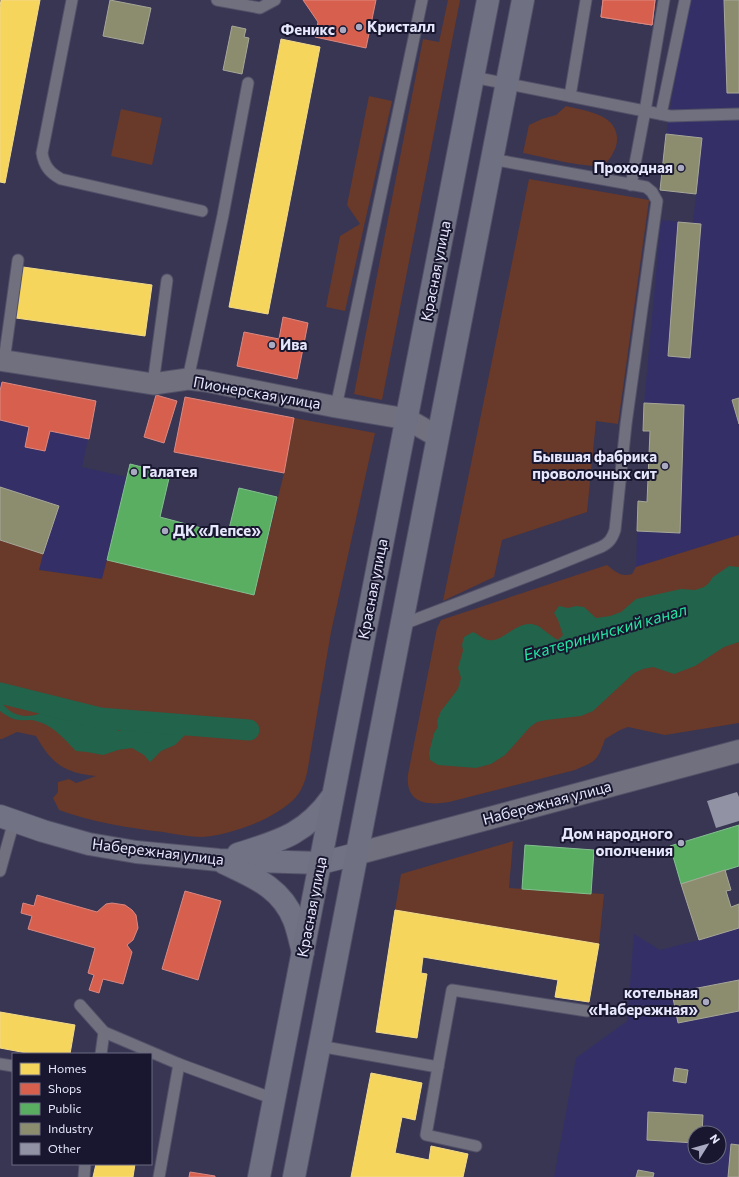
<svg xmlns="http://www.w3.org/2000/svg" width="739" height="1177" viewBox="0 0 739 1177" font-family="Commissioner,sans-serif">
  <rect width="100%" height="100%" fill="#383653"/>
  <g fill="#343067" fill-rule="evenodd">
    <path d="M691 0H739V535L636 567 638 501 647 502 650 431 644 403 661 220 693 223 696 194 660 190 666 134 683 32Z"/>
    <path d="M0 382 96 401 82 467 127 477 102 579 0 564Z"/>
    <path d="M739 928V1177H554L576 1058 627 1021 634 934 660 950 699 940ZM695 1133H719V1157H695Z"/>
  </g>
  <g fill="#693929">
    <path d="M448 0H460L382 400 354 394 423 39 439 42Z"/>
    <path d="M369 96 392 101 345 311 326 307 340 236 360 224 347 205Z"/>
    <path d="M566 106C584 111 615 113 617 137 617 142 617 144 615 149 612 155 609 162 602 165 588 169 539 156 523 153L529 125 542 119 556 115Z"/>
    <path d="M121 109 162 118 152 165 111 156Z"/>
    <path d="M529 179 649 200 618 424 596 421 587 512 502 540 494 577 443 601Z"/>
    <path d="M294 418 375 433 331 632 307 773C305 781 302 790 296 797 276 819 231 835 202 837 189 837 176 834 163 832 128 828 92 822 59 810L53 798 58 792V782L69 779 76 783 96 776C64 773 51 763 36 736L17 732 2 739H0V540L43 554 39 570 102 579 107 560 254 595 284 473Z"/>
    <path d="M739 535V723L665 735 628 727 620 730 605 739C597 762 596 761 575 770L449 802C426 806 405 803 408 774L437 628 441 620 607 565C616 572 620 577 632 574L636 567Z"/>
    <path d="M513 841 509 888 604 894 599 944 395 910 401 874Z"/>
  </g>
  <g fill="#22634b">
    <path d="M729 566 739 567V642L724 647 695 666 674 674 653 667 643 669 634 673 593 711 581 716 546 720 537 722 530 727 505 755 491 764 476 768 438 765 430 760 429 753 434 733 438 727 437 721 441 711 458 689 461 678 458 668 463 651 462 645 464 637 473 632C478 634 484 640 489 640 504 643 518 617 538 626 543 629 552 637 558 640L563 635 558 620 554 613 559 606 568 608 576 606 584 607 596 618 610 616 621 612 636 599 681 589 695 590 704 587 709 583 713 577Z"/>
    <path d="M0 699C10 719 32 720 49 709L106 720 118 731 135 727H155L183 719 185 735 175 745 161 751 150 762 144 755 132 748 118 750 103 755 87 752 76 751C64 739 53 725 36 721 30 719 26 721 20 720 13 720 5 715 0 711Z"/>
  </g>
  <g fill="#f6d55c" stroke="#f1da8c">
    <path d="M1 0H40L5 183 0 182V7Z"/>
    <path d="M281 39 320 47 268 314 229 307Z"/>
    <path d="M23 267 152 285 145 336 16 318Z"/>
    <path d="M395 910 599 944 589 1002 555 997 558 980 423 957 421 973 427 974 417 1038 376 1032Z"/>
    <path d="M0 1012 75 1025 70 1054H32L0 1048Z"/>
    <path d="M371 1073 422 1083 415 1120 402 1117 395 1153 429 1160 431 1146 468 1154 463 1177H351Z"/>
    <path d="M96 1164H135L133 1177H93Z"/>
  </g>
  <g fill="#d6604d" stroke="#db8882">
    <path d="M303 0H376L366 48 315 37 318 22Z"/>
    <path d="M603 0H655L652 25 601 17Z"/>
    <path d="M603 0H655L652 25 601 17Z"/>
    <path d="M283 317 308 323 297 379 237 366 244 332 279 339Z"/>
    <path d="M2 382 96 401 89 439 50 431 45 451 25 447 29 427 0 420V391Z"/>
    <path d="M156 395 177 401 164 443 144 437Z"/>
    <path d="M185 397 294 418 284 473 174 452Z"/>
    <path d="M185 891 221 901 198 980 162 969Z"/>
    <path d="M37 895 97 912 106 904 112 903 125 905 132 910 136 915 138 928 133 940 127 945 132 952 123 984 103 979 99 993 89 990 94 975 88 973 95 948 28 929 32 916 21 913 23 903 34 906Z"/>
    <path d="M190 1172 215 1176V1177H189Z"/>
  </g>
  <g fill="#5aae61" stroke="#84bf90">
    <path d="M130 464 170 474 160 517 205 529 228 533 239 488 277 497 254 595 107 560Z"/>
    <path d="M739 825V866L681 884 670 846Z"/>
    <path d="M525 845 594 850 591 894 522 889Z"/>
  </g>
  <g fill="#8c8c6e" stroke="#a7a799">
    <path d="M110 0 151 8 143 44 103 36Z"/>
    <path d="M724 0H739V93H727Z"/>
    <path d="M232 26 246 29 244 37 249 38 242 74 223 70Z"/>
    <path d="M666 134 702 138 696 194 660 190Z"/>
    <path d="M678 222 701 224 690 358 668 356Z"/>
    <path d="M739 398V424L732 400Z"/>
    <path d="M644 403 684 405 680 533 637 531 638 501 647 502 650 431H643Z"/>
    <path d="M0 487 59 506 43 554 0 540Z"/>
    <path d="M725 870 731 890 726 891 731 907 739 904V928L699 940 681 884Z"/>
    <path d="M739 980V1011L678 1023 672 993Z"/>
    <path d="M675 1068 688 1070 686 1083 673 1081Z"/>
    <path d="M648 1112 703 1115 702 1133H695V1143L647 1140Z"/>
    <path d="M731 1144 739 1145V1177H728Z"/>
    <path d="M638 1170 654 1173 653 1177H636Z"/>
  </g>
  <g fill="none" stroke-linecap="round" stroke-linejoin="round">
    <path stroke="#22634b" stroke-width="21" d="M0 693 100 718 249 730"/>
  </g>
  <path fill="#9192a3" d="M737 792 739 797V821L716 828 707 801Z"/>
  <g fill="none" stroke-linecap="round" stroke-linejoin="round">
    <g stroke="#525168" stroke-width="13">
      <g id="service">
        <path d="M72 0 42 153C44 166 50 173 61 179L202 211"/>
        <path d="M217 0 260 8 275 0"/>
        <path d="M473 77 670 116 739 114"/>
        <path d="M570 96 586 0"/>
        <path d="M661 114 685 0"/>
        <path d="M631 185 645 111 664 0"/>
        <path d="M4 361 18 260"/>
        <path d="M188 379 223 215 248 83"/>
        <path d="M153 384 167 280"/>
        <path d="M336 407 422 0"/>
        <path d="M401 625 549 568 601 547C609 543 612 539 615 530L626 424 657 201 652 192 646 187 491 159"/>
        <path d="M0 871 14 821"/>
        <path d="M80 1005 104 1032 179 1064 274 1099"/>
        <path d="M319 1046 438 1067 452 990 587 1011"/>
        <path d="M101 1054 104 1032"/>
        <path d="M0 1064 13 1066"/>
        <path d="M438 1067 426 1135 476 1146"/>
        <path d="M84 1177 85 1164"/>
        <path d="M159 1177 179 1064"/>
      </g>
    </g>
    <g stroke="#525168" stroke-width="23">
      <path id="minor" d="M0 360 153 384 188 379 205 381 336 407 407 419 438 437"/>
    </g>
    <g stroke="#525168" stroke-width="24">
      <path id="tertiary" d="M356 854 739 751"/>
    </g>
    <g stroke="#525168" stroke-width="24">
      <g id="primary">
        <path d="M0 816 43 831 89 844 136 852 219 860 321 863 356 854"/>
        <path d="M238 854C279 841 306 834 332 797"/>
        <path d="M224 863C253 877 281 887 294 920 298 930 300 942 303 952"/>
      </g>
    </g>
    <g stroke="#525168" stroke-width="24">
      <g id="trunk">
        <path d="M259 1177 488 0"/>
        <path d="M294 1177 523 0"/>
      </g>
    </g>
    <use href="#service" stroke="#70707f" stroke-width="11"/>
    <use href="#minor" stroke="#70707f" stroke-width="21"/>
    <use href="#tertiary" stroke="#70707f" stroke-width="22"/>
    <use href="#primary" stroke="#727285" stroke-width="22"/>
    <use href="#trunk" stroke="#707083" stroke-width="22"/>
  </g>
  <g fill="#a9a9c1" stroke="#18172f" stroke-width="1.5">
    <circle cx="359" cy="27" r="4"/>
    <circle cx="343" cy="30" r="4"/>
    <circle cx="681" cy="168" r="4"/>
    <circle cx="272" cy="345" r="4"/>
    <circle cx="665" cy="466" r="4"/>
    <circle cx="134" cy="472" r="4"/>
    <circle cx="165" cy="531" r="4"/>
    <circle cx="681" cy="843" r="4"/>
    <circle cx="706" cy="1002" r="4"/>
  </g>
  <g text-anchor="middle" stroke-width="4" stroke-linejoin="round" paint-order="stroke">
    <g font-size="15" font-weight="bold" fill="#e6e7fc" stroke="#18172f" text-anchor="end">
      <text x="367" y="32" text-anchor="start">Кристалл</text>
      <text x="335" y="35">Феникс</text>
      <text x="673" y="173">Проходная</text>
      <text x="280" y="350" text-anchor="start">Ива</text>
      <text x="657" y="462">Бывшая фабрика<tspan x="657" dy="17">проволочных сит</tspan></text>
      <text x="142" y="477" text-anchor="start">Галатея</text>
      <text x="173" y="536" text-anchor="start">ДК «Лепсе»</text>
      <text x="673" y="839">Дом народного<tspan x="673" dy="17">ополчения</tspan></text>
      <text x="698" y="998">котельная<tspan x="698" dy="17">«Набережная»</tspan></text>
    </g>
    <g font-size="15" fill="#e6e7fc" stroke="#18172f">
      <text transform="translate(436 271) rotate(-79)" y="5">Красная улица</text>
      <text transform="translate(257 393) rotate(10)" y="5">Пионерская улица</text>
      <text transform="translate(373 589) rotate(-79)" y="5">Красная улица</text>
      <text transform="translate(547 803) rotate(-15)" y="5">Набережная улица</text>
      <text transform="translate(158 852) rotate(7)" y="5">Набережная улица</text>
      <text transform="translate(312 907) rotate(-79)" y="5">Красная улица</text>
    </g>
    <g font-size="16" font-style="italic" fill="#24e5a2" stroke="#18172f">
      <text transform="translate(605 632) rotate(-16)" y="6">Екатерининский канал</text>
    </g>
  </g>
  <rect x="12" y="1053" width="140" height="112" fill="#18172f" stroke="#6a6a81"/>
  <rect x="20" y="1063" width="20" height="12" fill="#f6d55c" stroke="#6a6a81"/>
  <text x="48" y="1073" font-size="12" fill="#e6e7fc">Homes</text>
  <rect x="20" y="1083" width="20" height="12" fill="#d6604d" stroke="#6a6a81"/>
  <text x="48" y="1093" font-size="12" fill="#e6e7fc">Shops</text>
  <rect x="20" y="1103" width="20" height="12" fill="#5aae61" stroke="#6a6a81"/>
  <text x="48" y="1113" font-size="12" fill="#e6e7fc">Public</text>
  <rect x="20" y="1123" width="20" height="12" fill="#8c8c6e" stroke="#6a6a81"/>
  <text x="48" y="1133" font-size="12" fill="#e6e7fc">Industry</text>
  <rect x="20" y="1143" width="20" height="12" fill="#9192a3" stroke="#6a6a81"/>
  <text x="48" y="1153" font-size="12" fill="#e6e7fc">Other</text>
  <g transform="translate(707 1145) rotate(53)"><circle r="19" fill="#18172f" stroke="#6a6a81"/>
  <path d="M0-3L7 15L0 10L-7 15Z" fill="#a9a9c1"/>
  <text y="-6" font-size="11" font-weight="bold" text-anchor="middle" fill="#e6e7fc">N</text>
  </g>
</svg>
